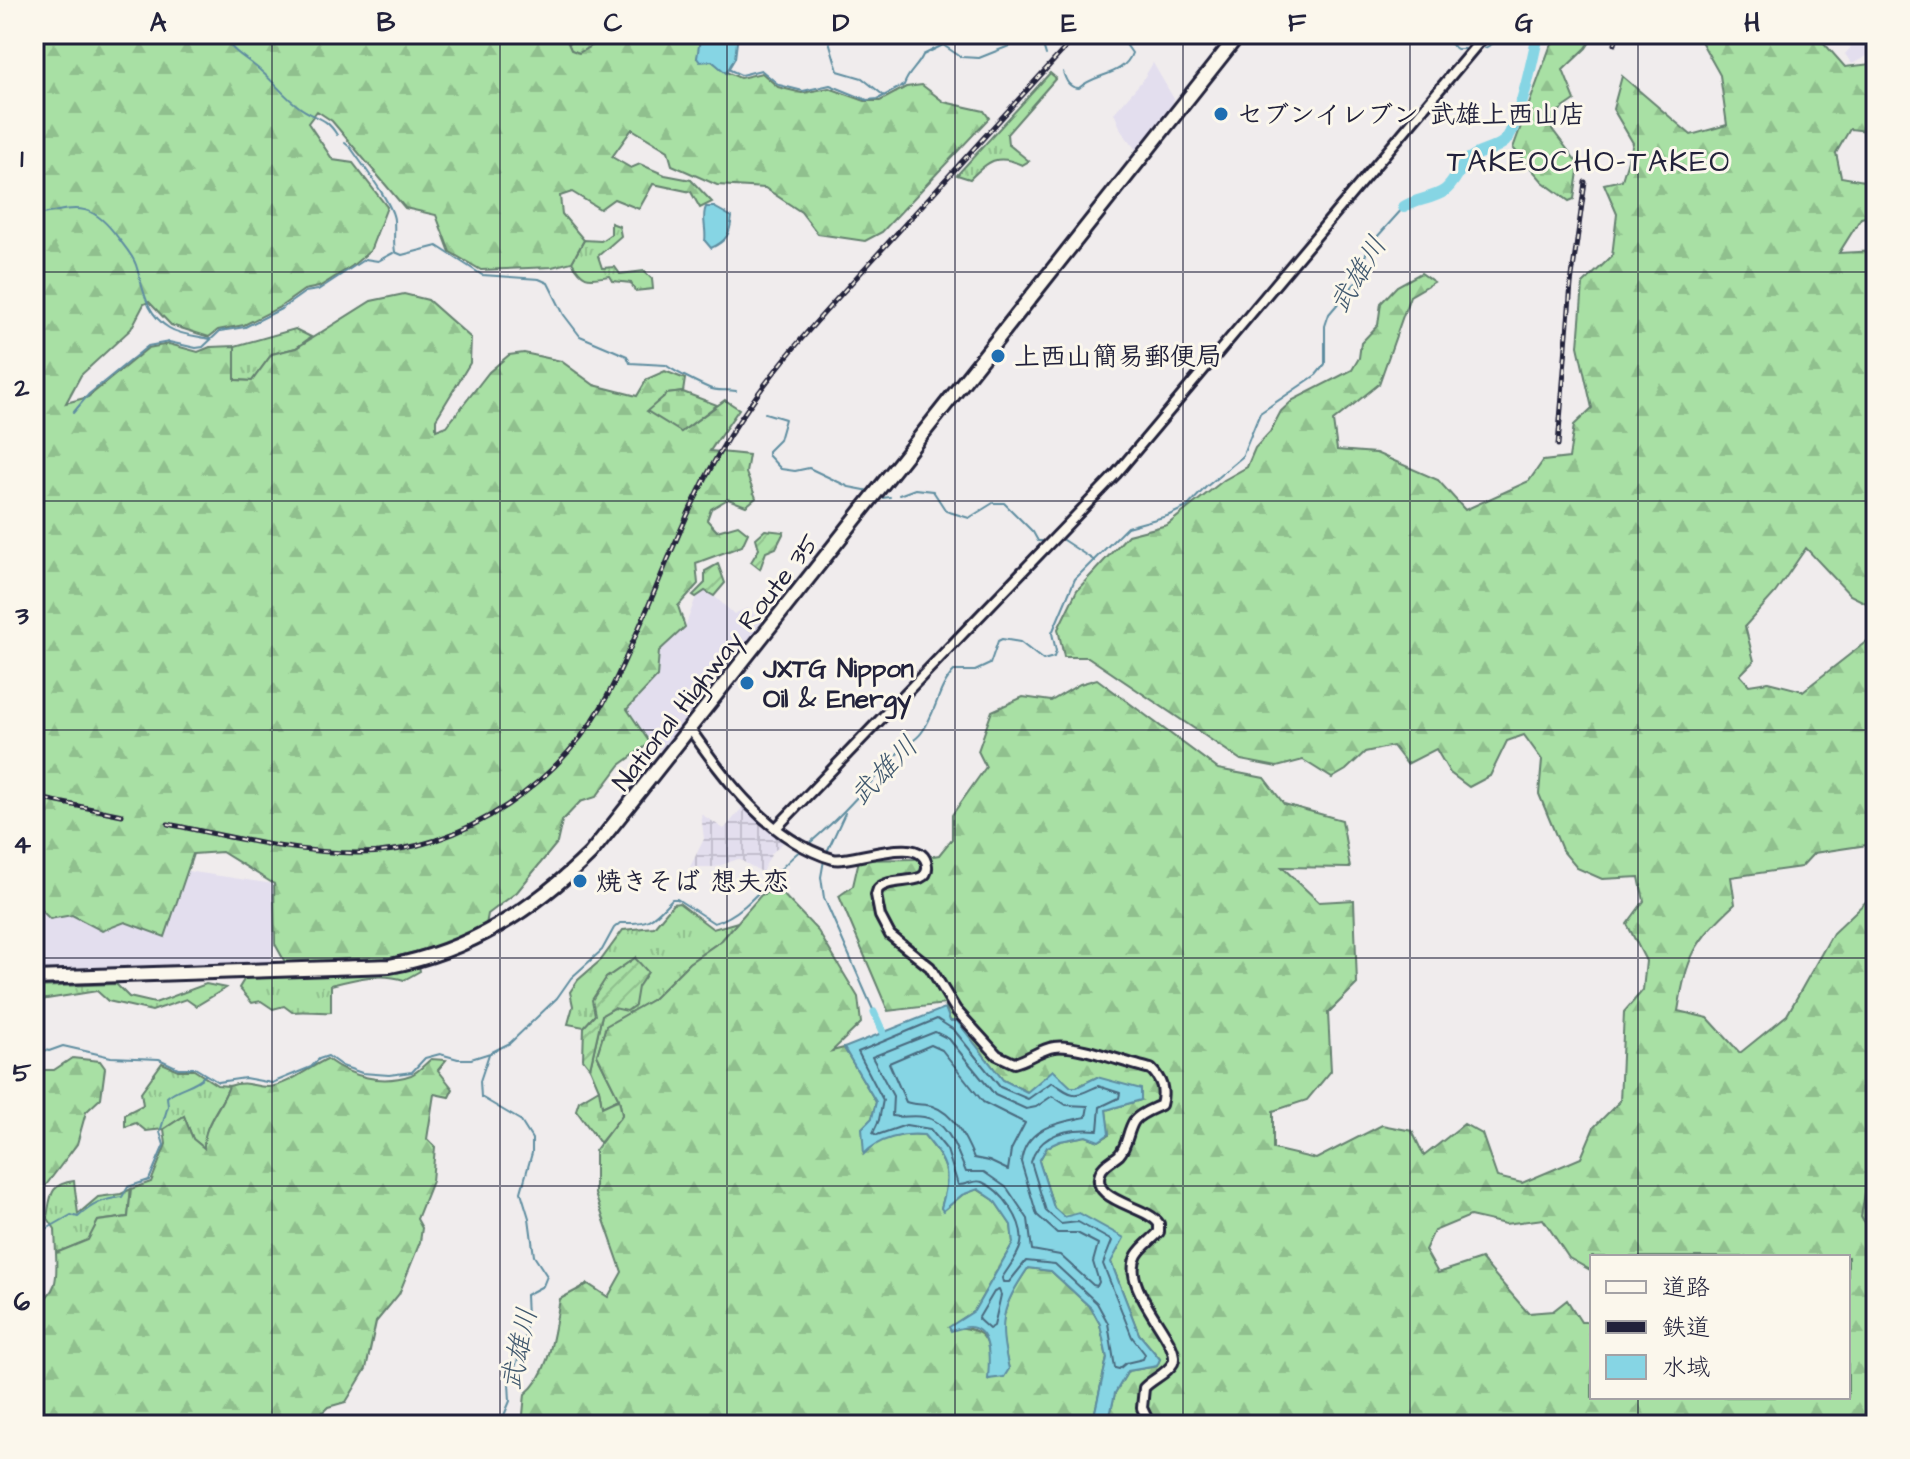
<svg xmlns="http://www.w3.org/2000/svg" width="1910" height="1459" viewBox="0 0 1910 1459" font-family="'Architects Daughter','Klee One',sans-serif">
  <defs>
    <pattern id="industrial-grid" width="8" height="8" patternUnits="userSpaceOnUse" patternTransform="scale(2)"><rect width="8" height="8" fill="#e3deee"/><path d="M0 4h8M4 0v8" fill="none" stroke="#c2becd"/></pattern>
    <pattern id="grass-tufts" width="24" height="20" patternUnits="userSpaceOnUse" patternTransform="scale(2)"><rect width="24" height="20" fill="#a8e0a4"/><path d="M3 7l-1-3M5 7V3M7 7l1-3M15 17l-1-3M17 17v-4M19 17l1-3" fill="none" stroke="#90c08e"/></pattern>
    <pattern id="forest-firs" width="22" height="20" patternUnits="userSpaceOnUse" patternTransform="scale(2)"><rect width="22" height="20" fill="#a8e0a4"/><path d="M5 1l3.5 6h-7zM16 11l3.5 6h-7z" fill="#90c08e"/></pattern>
    <pattern id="cemetery-stones" width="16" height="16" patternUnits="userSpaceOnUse" patternTransform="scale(2)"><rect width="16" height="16" fill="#a8e0a4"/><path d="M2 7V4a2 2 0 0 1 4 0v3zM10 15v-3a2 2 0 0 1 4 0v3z" fill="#90c08e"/></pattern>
    <pattern id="garden-furrows" width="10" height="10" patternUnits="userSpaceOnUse" patternTransform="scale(2)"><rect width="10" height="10" fill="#a8e0a4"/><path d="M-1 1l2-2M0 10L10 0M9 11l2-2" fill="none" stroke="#90c08e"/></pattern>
  </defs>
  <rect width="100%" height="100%" fill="#f0eced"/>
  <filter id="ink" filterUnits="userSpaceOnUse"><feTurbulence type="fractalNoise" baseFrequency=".0125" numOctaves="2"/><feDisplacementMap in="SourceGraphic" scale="16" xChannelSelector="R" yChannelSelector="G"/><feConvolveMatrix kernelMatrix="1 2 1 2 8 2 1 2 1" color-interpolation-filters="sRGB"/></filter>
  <g filter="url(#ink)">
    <g fill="#e3deee">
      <path d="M1836 34H1876V45L1867 56 1852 64 1845 54 1851 47Z"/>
      <path d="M1153 63 1174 99 1170 110 1137 151 1122 132 1114 113 1142 81Z"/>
      <path d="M705 591 714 596 734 614 747 608 765 625 664 752 650 743 627 710 657 678 659 651 685 627 696 597Z"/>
      <path d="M187 871 274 884 275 944 269 966 34 974V903L50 919 72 915 102 931 125 922 164 937Z"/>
    </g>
    <path fill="url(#industrial-grid)" d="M744 806 785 841 772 853 762 872 738 859 716 867H690L704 839 701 814 724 829Z"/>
    <g fill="url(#grass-tufts)" stroke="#658170" stroke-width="2">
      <path d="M564 34H611L579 53 571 50Z"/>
      <path d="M1050 73 1056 78 1007 134 1008 144 1029 161 1022 165C997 153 988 161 970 179L957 175Z"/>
      <path d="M611 223 619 226 621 236 598 256 602 268 615 267 620 274 644 271 652 279 653 289 635 291 631 283 613 281 610 276C588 279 584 282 572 262L584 240 601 241 611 234Z"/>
      <path d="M295 329 311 337 296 348 272 354 252 381 235 380V346Z"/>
      <path d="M679 903 713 929 738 922 722 940 689 963 653 999 606 1027 597 1055 619 1099 602 1107 599 1089 590 1068 602 1015 614 1008 635 958 606 978 595 1015 584 1027 568 1024 573 1006 570 992 578 980 601 960 623 930 654 927 673 904Z"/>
      <path d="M419 966 420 971 404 980C381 972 354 979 331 985V1012C317 1013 306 1010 292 1012L284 1006 273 1009 261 1001 252 1003 239 988 245 978 384 973Z"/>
      <path d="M116 984 129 997 155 1003 206 984 226 988 196 1006 186 999 152 1011 108 1001 97 991 34 1001V987Z"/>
      <path d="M162 1063 178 1070H194L217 1085 229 1086C220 1110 203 1122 205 1149L193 1139 184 1116 164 1129 146 1131 136 1123 125 1127V1114L143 1105 141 1092Z"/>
      <path d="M1876 1153V1231L1867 1228 1861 1217 1871 1155Z"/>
      <path d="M74 1181 78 1214 98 1197 121 1194 131 1189 128 1217 98 1221 89 1240 56 1253 55 1229 47 1217C51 1196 49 1184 74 1181Z"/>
    </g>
    <g fill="url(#forest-firs)" stroke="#658170" stroke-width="2" fill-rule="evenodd">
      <path d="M34 34H564L571 50 579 53 611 34H696C702 42 700 49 697 58L712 61 726 72 740 78 762 73 778 87 802 93 829 88 865 101H880L906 87 922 85 944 102 984 111 989 118 882 232 865 241 818 234 801 212 765 188 717 185 672 165 668 151 632 129 612 157 631 168 640 164 665 175 691 180 712 202 700 208 691 192 653 184 639 209 614 199 600 209 572 192 560 196 562 214 584 240 572 262 552 267 481 270 450 252 436 215 405 208 332 121 317 111 308 123 333 160 353 163 387 207 370 251 352 266 319 287 304 290 280 307 244 325 218 330 209 337 171 325 149 302 144 304 131 329 81 375 66 403 88 397 148 348 169 344 198 352 210 347 235 346V380L252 381 272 354 296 348 371 301 404 294 428 300 471 338 470 363 436 419V430L447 426 489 372 509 355 524 353 561 361 594 385 637 396 647 379 665 371 685 379 683 392 667 394 681 432 725 400 739 409 710 451 749 455 746 473 756 498 746 506 728 499 711 509 707 520 717 531 738 525 748 533 742 546 696 563 698 584 678 606 685 627 659 651 657 677 627 709 650 743 620 765 596 797 580 802 562 821 557 843 517 892 488 914 486 925 443 945 391 958 285 962 275 944 274 884 222 852 193 854 165 937 125 922 102 931 72 915 50 919 34 903Z"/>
      <path d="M1560 34H1595L1586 48 1563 70 1575 100 1556 113 1552 129 1579 165 1574 199 1569 201 1543 182 1513 148 1550 47Z"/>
      <path d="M1697 34H1816L1845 67 1871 64 1876 70V132L1850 129 1836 153 1841 177 1876 183V215L1861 218 1839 253 1876 251V608L1850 595 1806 548 1775 593 1745 626 1754 661 1740 675 1749 685 1768 682 1803 691 1876 634V833L1867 845 1814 853 1801 867 1731 877 1735 904C1694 942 1687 956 1678 1011L1708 1018 1740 1053 1787 1015 1833 933 1876 892V1153L1871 1155 1861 1217 1867 1228 1876 1231V1425H1108L1115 1393 1128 1371 1157 1366 1160 1359 1139 1334 1111 1262 1054 1208 1039 1161 1047 1147 1060 1141 1086 1136 1099 1141 1109 1135 1106 1110 1141 1100 1097 1077 1077 1087 1027 1092 1003 1080 957 1021H950L945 1004 888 1011 839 896 853 886 859 860 914 859 939 855 952 839V815L986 767 978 751 992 711 1023 697 1051 701 1080 684 1097 679 1218 769 1264 778 1284 804 1342 820 1350 868 1282 867 1319 902 1354 900 1357 984 1328 1013 1331 1071 1307 1100 1273 1111V1149L1316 1159 1382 1125 1412 1131 1424 1156 1464 1124 1482 1134 1497 1177 1522 1183 1581 1158 1594 1127 1620 1101 1624 1012 1643 990 1646 961 1627 924 1644 901 1639 877 1602 879 1577 868 1562 850 1539 794 1542 760 1524 735 1507 741 1490 776 1469 787 1450 773 1436 749 1407 764 1393 746 1365 752 1346 770 1332 778 1303 760 1277 767 1241 760 1088 657H1064L1058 629 1077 590 1128 535 1167 525 1224 480 1247 467 1255 448 1270 432 1281 411 1293 400 1352 370 1359 358 1361 343 1378 325 1381 303 1397 286 1421 273 1434 282 1410 296 1379 384 1333 421 1337 450 1376 453 1438 480 1465 510 1529 481 1543 461 1569 458 1574 425 1592 408 1578 346 1583 284 1612 256 1617 214 1604 184 1622 180 1633 143 1613 109 1622 76 1691 135 1727 125 1720 75ZM1470 1216 1505 1224 1543 1219 1569 1258 1592 1271V1257H1848V1397H1592V1322H1581L1567 1300 1553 1311 1528 1313 1481 1259 1438 1273 1425 1250 1434 1231Z"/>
      <path d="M778 889 818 931 858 997 861 1023 832 1051 844 1048 876 1102 864 1153C879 1137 903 1133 924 1135 949 1164 951 1173 941 1208L944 1210 962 1195 977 1189 994 1200 1011 1225 1013 1243 974 1311 950 1327C991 1327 990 1343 989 1379L1009 1369C997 1322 1001 1308 1028 1268L1051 1271 1091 1308 1100 1324 1107 1358 1092 1425H522L525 1394C551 1373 554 1330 560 1299L588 1284 608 1297 622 1272 595 1194V1151L622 1114 619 1099 597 1055 606 1026 653 999 689 963 722 940 761 895Z"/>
      <path d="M72 1058 100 1061 105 1068 101 1098 86 1112 77 1144 43 1189 41 1214 34 1220V1070H54Z"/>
      <path d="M327 1059C351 1077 382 1085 411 1075 418 1072 425 1064 431 1059L446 1060 438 1070 453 1089 449 1097 434 1094 427 1139 435 1147 432 1181 417 1219 422 1228 420 1242 399 1294 376 1322 366 1369 346 1402 328 1407 309 1425H34V1305C59 1294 57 1276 56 1253L88 1240 98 1221 128 1217 131 1189 151 1182 166 1144 164 1129 184 1116 193 1139 204 1148C203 1124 221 1109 229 1086 249 1080 251 1087 268 1087 287 1086 311 1066 327 1059Z"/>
    </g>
    <g fill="url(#cemetery-stones)" stroke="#658170" stroke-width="2">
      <path d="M683 392 717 405 681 432 647 411 667 394Z"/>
      <path d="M599 1089 602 1107 619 1099 622 1115 600 1143 576 1110 579 1101Z"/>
    </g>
    <g fill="url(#garden-furrows)" stroke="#658170" stroke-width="2">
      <path d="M765 530 784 532 776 548 766 552 760 569 751 562 759 549 756 538Z"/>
      <path d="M718 564 725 583 714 596 705 591 696 597 693 595 705 583V571Z"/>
      <path d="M635 958 648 972 638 987 635 1005 627 1011 614 1008 602 1015 590 1068 583 1059 584 1027 595 1015 592 1000 606 978Z"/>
    </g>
    <g fill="#86d5e4" stroke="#5e8da0" stroke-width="2">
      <path d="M696 34H738L735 58 726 73 712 61 700 62 697 58 700 39Z"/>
      <path d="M706 207H714L732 217C730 234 727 241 711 248L705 241C707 229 701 217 706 207Z"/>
      <path d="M945 1008 950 1021H957L1003 1080 1027 1092 1053 1070 1071 1087H1077L1097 1077 1141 1089V1100L1106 1110 1109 1134 1099 1141 1086 1136 1060 1141 1047 1147 1039 1161 1054 1208 1064 1217 1079 1213 1124 1238 1111 1262 1139 1334 1160 1359 1157 1366 1128 1371 1115 1393 1108 1425H1092L1107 1358 1100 1324 1091 1308 1051 1271 1028 1268C1001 1308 998 1322 1009 1369L1004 1377 988 1379C989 1364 993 1330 970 1327 965 1326 956 1330 951 1331L949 1327 974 1311 1013 1243 1011 1225 994 1200 978 1189 962 1195 943 1211 941 1208C951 1173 949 1164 924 1135 903 1133 879 1138 864 1154L862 1128 872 1118 876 1102 844 1048Z"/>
    </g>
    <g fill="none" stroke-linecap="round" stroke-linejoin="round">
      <g stroke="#4a6a7f" stroke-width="2">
        <path d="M937 1019 954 1030 1000 1087 1028 1099 1052 1082C1075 1098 1073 1097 1098 1086L1120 1093 1119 1098 1100 1107 1098 1130C1072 1128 1040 1131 1031 1162L1046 1211 1061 1224 1078 1222 1112 1241 1103 1264 1132 1337 1145 1354 1143 1359 1126 1363 1119 1369 1115 1368 1108 1323 1097 1303 1055 1264 1026 1261 1009 1282H1003L1002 1278C1008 1268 1019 1255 1021 1244 1025 1222 1002 1190 982 1182 974 1179 965 1186 958 1185L947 1150 930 1129 906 1125 877 1135 873 1133 879 1120 883 1100 858 1052Z"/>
        <path d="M935 1032 949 1039 995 1095 1026 1109 1036 1107 1052 1096 1066 1105 1088 1106 1086 1117C1058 1123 1025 1127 1021 1162L1037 1215 1057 1233H1077L1098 1244 1093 1262 1099 1282 1097 1286 1093 1285 1060 1255 1032 1250 1028 1219 1007 1188 984 1172H966C957 1152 949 1121 924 1117 913 1115 901 1118 892 1116L893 1096 872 1057Z"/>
        <path d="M931 1045 942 1050 983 1102 1025 1123 1011 1150 1008 1170 989 1161 974 1158C966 1139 954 1113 932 1106 924 1104 914 1105 906 1102L889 1063Z"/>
        <path d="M999 1290 1001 1295 994 1326 989 1329 978 1319 994 1292Z"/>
      </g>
      <g stroke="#5e8da0" stroke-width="2">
        <path d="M222 34C234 55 246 57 262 72 275 83 284 96 298 106 314 119 325 115 337 135"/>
        <path d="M827 34 838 71 862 78 883 95"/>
        <path d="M1436 34 1457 49H1464"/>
        <path d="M1043 45 1046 55"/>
        <path d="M1485 48 1492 44 1500 34"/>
        <path d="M728 69 741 75 761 70 779 85 803 91 830 85 867 100 878 99 904 85C908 72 918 67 923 55L943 45 961 57 979 58 1029 38 1035 39"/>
        <path d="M1063 72C1066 81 1069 88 1079 88 1095 73 1124 76 1132 53L1125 43 1129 34"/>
        <path d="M345 143 351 148C361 163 393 204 394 220 395 231 393 241 395 252L402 255 437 246 482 275 539 279 548 283 564 315 580 336 627 356 630 363 666 365C671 370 702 385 709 388 718 392 726 389 736 391"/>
        <path d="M34 216C77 207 91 200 119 239 125 247 133 256 136 265 144 290 145 313 169 328 180 335 197 336 210 339"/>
        <path d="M73 413 89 394 148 346 169 342 196 348 203 347 220 331 245 327 281 309 305 292 318 290 365 259 378 261 393 253"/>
        <path d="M765 413 785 419 779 440 768 451V455L781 469 795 471 809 468 849 487 870 491"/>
        <path d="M899 495 915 489 933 491 946 511 969 518 993 503H1004L1033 532 1038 541H1042"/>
        <path d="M882 498 890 497"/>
        <path d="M1063 540 1095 561"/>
        <path d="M806 846C841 818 868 784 899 752 906 744 916 741 922 732 936 713 938 687 954 671H975L990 664 998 641 1002 639 1020 642 1043 660 1054 657 1056 651 1052 633 1075 579 1127 527 1167 516 1187 507 1206 487 1242 457 1260 413 1316 375 1325 364V326L1329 314 1358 280 1368 247 1404 207"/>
        <path d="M826 854 845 813"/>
        <path d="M824 860 821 877 824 898 874 1012"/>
        <path d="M34 1047 49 1051 63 1046 111 1057 159 1059 178 1068H195L218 1082 245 1078 272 1083 311 1067 319 1059 328 1056 342 1066 362 1073 389 1075 412 1072 425 1058 440 1054 458 1059H471L490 1053 510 1043 557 998 571 978 602 950 614 928 620 923C650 924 652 920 672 899H677L714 923C750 913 772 872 801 850"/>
        <path d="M489 1054 480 1081 481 1097 520 1120 532 1139V1153L521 1192 529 1218 534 1256 547 1276 543 1286 526 1295 527 1318 524 1343 509 1383 510 1401 500 1425"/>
        <path d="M34 1236 71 1215 78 1217C92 1204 104 1199 122 1197L128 1187 149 1180 164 1145 160 1132 168 1106 167 1097C177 1087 196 1086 205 1075"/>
      </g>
      <path stroke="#86d5e4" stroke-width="7" d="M874 1012 883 1032"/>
      <path stroke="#86d5e4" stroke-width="12" d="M1404 207C1416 199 1432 199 1444 191 1455 183 1458 170 1467 161 1478 150 1494 151 1505 141 1519 126 1533 57 1538 34"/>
      <g stroke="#22223b" stroke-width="14">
        <g id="minor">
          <path d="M690 729C726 780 769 840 833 859 850 864 924 831 927 866 929 888 891 875 878 889L876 895 880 916 890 935 930 967 956 1010 997 1055 1014 1063C1028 1060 1040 1049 1054 1047 1075 1043 1128 1064 1151 1069 1162 1080 1165 1090 1161 1105 1153 1109 1140 1113 1134 1121 1127 1132 1128 1145 1119 1155 1113 1160 1104 1164 1101 1171 1087 1202 1147 1205 1159 1224V1232C1152 1240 1142 1246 1137 1255 1118 1288 1183 1342 1173 1363 1167 1374 1152 1379 1144 1388L1142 1408 1150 1425"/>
          <path d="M777 827 1116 474 1486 34"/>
        </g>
      </g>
      <g stroke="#22223b" stroke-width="18">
        <path id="highway" d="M34 978 390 966C469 951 533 910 590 854L1239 34"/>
      </g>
      <use href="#minor" stroke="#fbf7ec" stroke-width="8"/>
      <use href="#highway" stroke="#fbf7ec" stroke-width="12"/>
      <g stroke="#22223b" stroke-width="5">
        <g id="rail">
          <path d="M1615 44 1617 34"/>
          <path d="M1558 445 1571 284 1585 182"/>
          <path d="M34 797 122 815"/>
          <path d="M168 824C231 837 294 853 358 853 463 853 567 780 612 687 656 598 685 500 741 418 783 355 835 301 886 245 950 175 1014 104 1078 34"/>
        </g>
      </g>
      <use href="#rail" stroke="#fbf7ec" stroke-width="2" stroke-dasharray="6" stroke-linecap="butt"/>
    </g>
  </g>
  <path fill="none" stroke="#22223b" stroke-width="2" stroke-opacity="0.55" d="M272 34V1425M500 34V1425M727 34V1425M955 34V1425M1183 34V1425M1410 34V1425M1638 34V1257M34 272H1876M34 501H1876M34 730H1876M34 958H1876M34 1186H1876M1638 1397V1425"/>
  <g fill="#1f6fb2" stroke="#fbf7ec" stroke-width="3">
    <circle cx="1221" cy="114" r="8"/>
    <circle cx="998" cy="356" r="8"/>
    <circle cx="747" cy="683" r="8"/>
    <circle cx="580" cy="881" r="8"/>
  </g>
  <g text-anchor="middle" stroke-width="6" stroke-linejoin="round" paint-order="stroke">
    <g font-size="26" font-weight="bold" fill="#22223b" stroke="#fbf7ec" text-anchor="start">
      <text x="1237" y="123">セブンイレブン 武雄上西山店</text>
      <text x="1014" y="365">上西山簡易郵便局</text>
      <text x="763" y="677">JXTG Nippon<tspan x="763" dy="30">Oil &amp; Energy</tspan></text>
      <text x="596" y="890">焼きそば 想夫恋</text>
    </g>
    <g font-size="26" fill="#22223b" stroke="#fbf7ec">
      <text transform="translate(715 662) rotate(-52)" y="9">National Highway Route 35</text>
    </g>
    <g font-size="28" font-style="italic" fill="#40586e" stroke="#fbf7ec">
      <text transform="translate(1357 274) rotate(-59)" y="10">武雄川</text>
      <text transform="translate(883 770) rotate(-46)" y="10">武雄川</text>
      <text transform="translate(518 1349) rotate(-78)" y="10">武雄川</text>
    </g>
    <g font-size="30" letter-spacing="2" fill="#22223b" stroke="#fbf7ec">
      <text x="1589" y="171">TAKEOCHO-TAKEO</text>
    </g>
  </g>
  <rect width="1910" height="1459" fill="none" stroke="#fbf7ec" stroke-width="88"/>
  <rect x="1590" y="1255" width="260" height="144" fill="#fbf7ec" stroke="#a4a2a5" stroke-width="2"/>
  <rect x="1606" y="1281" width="40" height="12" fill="#fbf7ec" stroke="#a4a2a5" stroke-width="2"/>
  <text x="1662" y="1295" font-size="24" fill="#22223b">道路</text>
  <rect x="1606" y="1321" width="40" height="12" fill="#22223b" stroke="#a4a2a5" stroke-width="2"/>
  <text x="1662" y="1335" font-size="24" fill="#22223b">鉄道</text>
  <rect x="1606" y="1355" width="40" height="24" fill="#86d5e4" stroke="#a4a2a5" stroke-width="2"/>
  <text x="1662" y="1375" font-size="24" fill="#22223b">水域</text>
  <rect x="44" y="44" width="1822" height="1371" fill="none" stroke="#22223b" stroke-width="3"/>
  <g font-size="26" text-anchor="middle" font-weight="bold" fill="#22223b">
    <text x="158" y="31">A</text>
    <text x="386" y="31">B</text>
    <text x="613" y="31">C</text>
    <text x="841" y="31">D</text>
    <text x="1069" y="31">E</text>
    <text x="1297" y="31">F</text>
    <text x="1524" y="31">G</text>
    <text x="1752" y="31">H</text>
    <text x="22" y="167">1</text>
    <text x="22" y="396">2</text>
    <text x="22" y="624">3</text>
    <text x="22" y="853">4</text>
    <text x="22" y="1081">5</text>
    <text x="22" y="1310">6</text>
  </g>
</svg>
